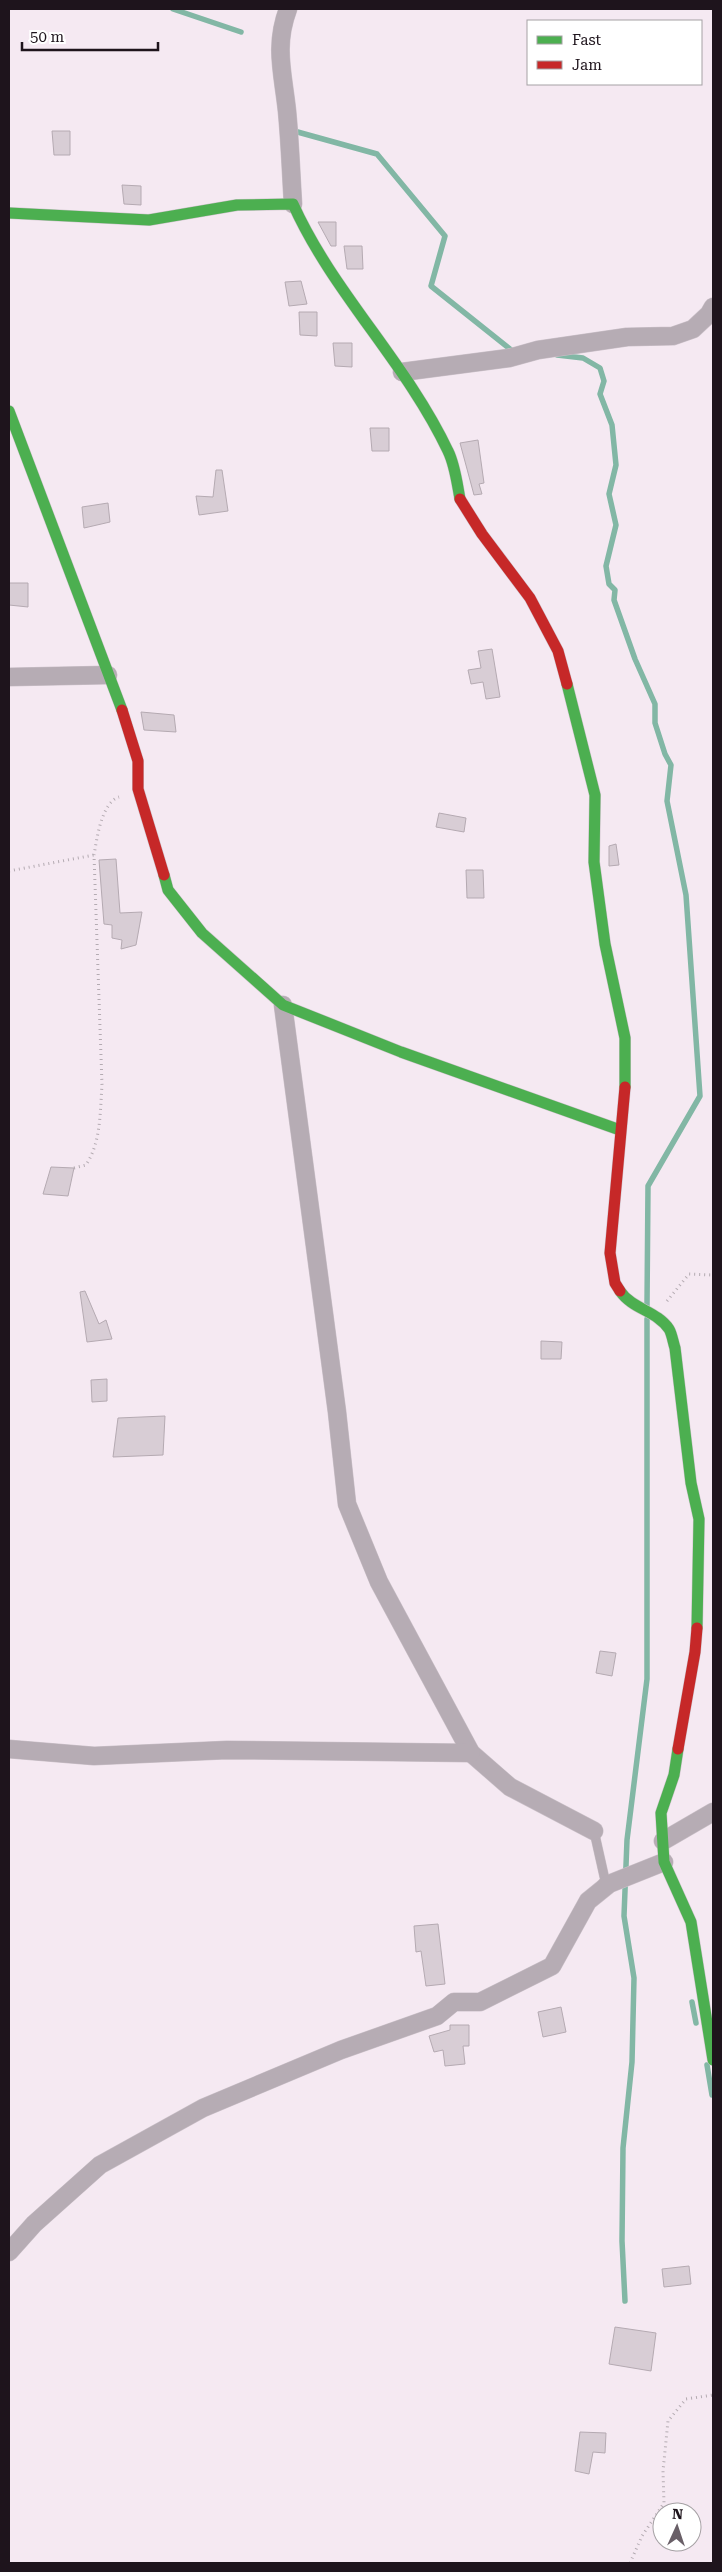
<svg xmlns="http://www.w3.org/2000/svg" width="722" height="2572" viewBox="0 0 722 2572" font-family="'Roboto Serif',serif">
  <rect width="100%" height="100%" fill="#f5e9f2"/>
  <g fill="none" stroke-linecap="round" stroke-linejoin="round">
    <g stroke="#82b7a5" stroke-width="5.5">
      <path d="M173 9 241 32"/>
      <path d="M293 128 294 131 377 154 445 236 431 286 515 353"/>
      <path d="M557 355 583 358 600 368 604 381 600 394 612 425 616 465 609 494 616 525 606 566 609 584 615 590 614 600 635 659 655 704V723L665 754 671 765 667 801 686 895 700 1096 648 1186 647 1305"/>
      <path d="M692 2002 696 2023"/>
      <path d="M707 2065 712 2095"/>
      <path d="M625 2301 622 2241 623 2148 632 2062 634 1978 624 1916 627 1840 647 1679V1319"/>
    </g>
  </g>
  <g fill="#d8cdd5" stroke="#b5aab2">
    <path d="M52 131H70V155H54Z"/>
    <path d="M122 185 141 186V205L124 204Z"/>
    <path d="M318 222H336V246H331Z"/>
    <path d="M344 246H362L363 269H347Z"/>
    <path d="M301 281 307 304 289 306 285 282Z"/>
    <path d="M299 312H317V336L300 335Z"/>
    <path d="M333 343H352V367L335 366Z"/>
    <path d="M370 428H389V451H372Z"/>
    <path d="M478 440 484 483 479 484 482 494 474 495 460 443Z"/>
    <path d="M216 470H222L228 511 199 515 196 496 213 497Z"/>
    <path d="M108 503 110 522 84 528 82 507Z"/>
    <path d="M9 583H28V607L9 605Z"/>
    <path d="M492 649 500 697 486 699 483 682 471 684 468 670 481 668 478 651Z"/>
    <path d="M141 712 174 715 176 732 144 730Z"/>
    <path d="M439 813 466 818 464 832 436 827Z"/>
    <path d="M616 844 619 865 609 866V846Z"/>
    <path d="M116 859 120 913 142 912 136 945 121 949 122 940 112 938V925L104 924 99 860Z"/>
    <path d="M466 870H483L484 898H467Z"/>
    <path d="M51 1167 74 1168 68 1196 43 1194Z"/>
    <path d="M85 1291 99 1324 106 1320 112 1339 87 1342 80 1292Z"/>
    <path d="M541 1341 562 1342 561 1359H541Z"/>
    <path d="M107 1379V1401L92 1402 91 1380Z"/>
    <path d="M165 1416 163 1455 113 1457 118 1418Z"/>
    <path d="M600 1651 616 1653 612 1676 596 1673Z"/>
    <path d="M438 1924 445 1984 426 1986 421 1951 416 1952 414 1926Z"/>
    <path d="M561 2007 566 2032 543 2037 538 2012Z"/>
    <path d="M450 2025H469V2046H463L465 2064 445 2066 443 2050 434 2052 429 2036 450 2030Z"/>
    <path d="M689 2266 691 2284 664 2287 662 2269Z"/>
    <path d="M615 2327 656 2333 651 2371 609 2364Z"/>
    <path d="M580 2432 606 2433 605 2453 593 2452 589 2474 575 2471Z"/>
  </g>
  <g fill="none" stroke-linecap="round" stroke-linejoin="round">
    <g stroke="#cdc3cb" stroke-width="10">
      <path id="lane" d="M594 1831 605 1880 601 1885"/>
    </g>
    <g stroke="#cdc3cb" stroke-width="19">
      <g id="street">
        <path d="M288 9C274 46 283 73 287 111 290 142 291 173 293 204"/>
        <path d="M402 372 509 358 538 350 627 337 673 336 693 329 709 314 713 307"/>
        <path d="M9 677 108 675"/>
        <path d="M283 1005 337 1412 347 1504 379 1582 471 1753 510 1787 594 1831"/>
        <path d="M9 1749 94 1756 227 1750 471 1753"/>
        <path d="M663 1841 713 1812"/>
        <path d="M9 2252 34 2224 100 2165 203 2108 341 2050 437 2016 454 2002H480L552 1966 588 1901 609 1884 664 1862"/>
      </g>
    </g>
    <g stroke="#cdc3cb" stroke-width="12">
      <g id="fast">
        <path d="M9 213 149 220 237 205 293 204C333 293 406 362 448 451 455 465 457 483 460 499"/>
        <path d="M9 411 122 710"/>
        <path d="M567 684 595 795 594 862 605 944 625 1038V1087"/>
        <path d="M164 875 168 890 202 933 283 1005 401 1052 620 1130"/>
        <path d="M620 1291C632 1309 657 1311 669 1329 672 1334 673 1342 675 1348L691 1483 699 1519 697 1628"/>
        <path d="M678 1749 674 1775 661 1813 664 1862 691 1922 713 2060"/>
      </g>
    </g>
    <g stroke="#cdc3cb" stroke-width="12">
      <g id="jam">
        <path d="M460 499 482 534 530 598 558 651 567 684"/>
        <path d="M122 710 138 761V789L164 875"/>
        <path d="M620 1291 615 1283 610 1253 625 1087"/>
        <path d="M678 1749 695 1652 697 1628"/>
      </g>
    </g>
    <g stroke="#b4abb2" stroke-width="3" stroke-dasharray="1 4" stroke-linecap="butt">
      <path d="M9 871 94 855"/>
      <path d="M74 1168 86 1165C101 1142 100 1113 102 1085L94 855C97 839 101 803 119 797"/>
      <path d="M667 1301 689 1274 713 1275"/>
      <path d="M630 2563 642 2536 664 2503 663 2471 668 2421 686 2399 713 2395"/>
    </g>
    <use href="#lane" stroke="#b6acb4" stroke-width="9"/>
    <use href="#street" stroke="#b6acb4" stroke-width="18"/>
    <use href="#fast" stroke="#4caf50" stroke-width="11"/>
    <use href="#jam" stroke="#c62828" stroke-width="11"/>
  </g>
  <rect width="722" height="2572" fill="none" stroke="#1e141c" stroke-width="20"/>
  <rect x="527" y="20" width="175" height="65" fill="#ffffff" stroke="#a5a1a4"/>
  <rect x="537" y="36" width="25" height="8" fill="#4caf50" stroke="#a5a1a4"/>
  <text x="572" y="45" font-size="15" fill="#1e141c">Fast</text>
  <rect x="537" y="61" width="25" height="8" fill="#c62828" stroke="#a5a1a4"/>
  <text x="572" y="70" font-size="15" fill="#1e141c">Jam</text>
  <g transform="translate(677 2527) rotate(3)"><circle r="24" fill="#ffffff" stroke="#a5a1a4"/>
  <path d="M0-4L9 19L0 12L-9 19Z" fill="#695f67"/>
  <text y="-8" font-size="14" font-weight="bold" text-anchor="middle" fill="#1e141c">N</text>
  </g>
  <path d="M22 42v8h136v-8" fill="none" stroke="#1e141c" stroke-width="2.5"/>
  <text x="30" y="42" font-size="15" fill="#1e141c" stroke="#ffffff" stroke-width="4" paint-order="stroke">50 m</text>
</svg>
